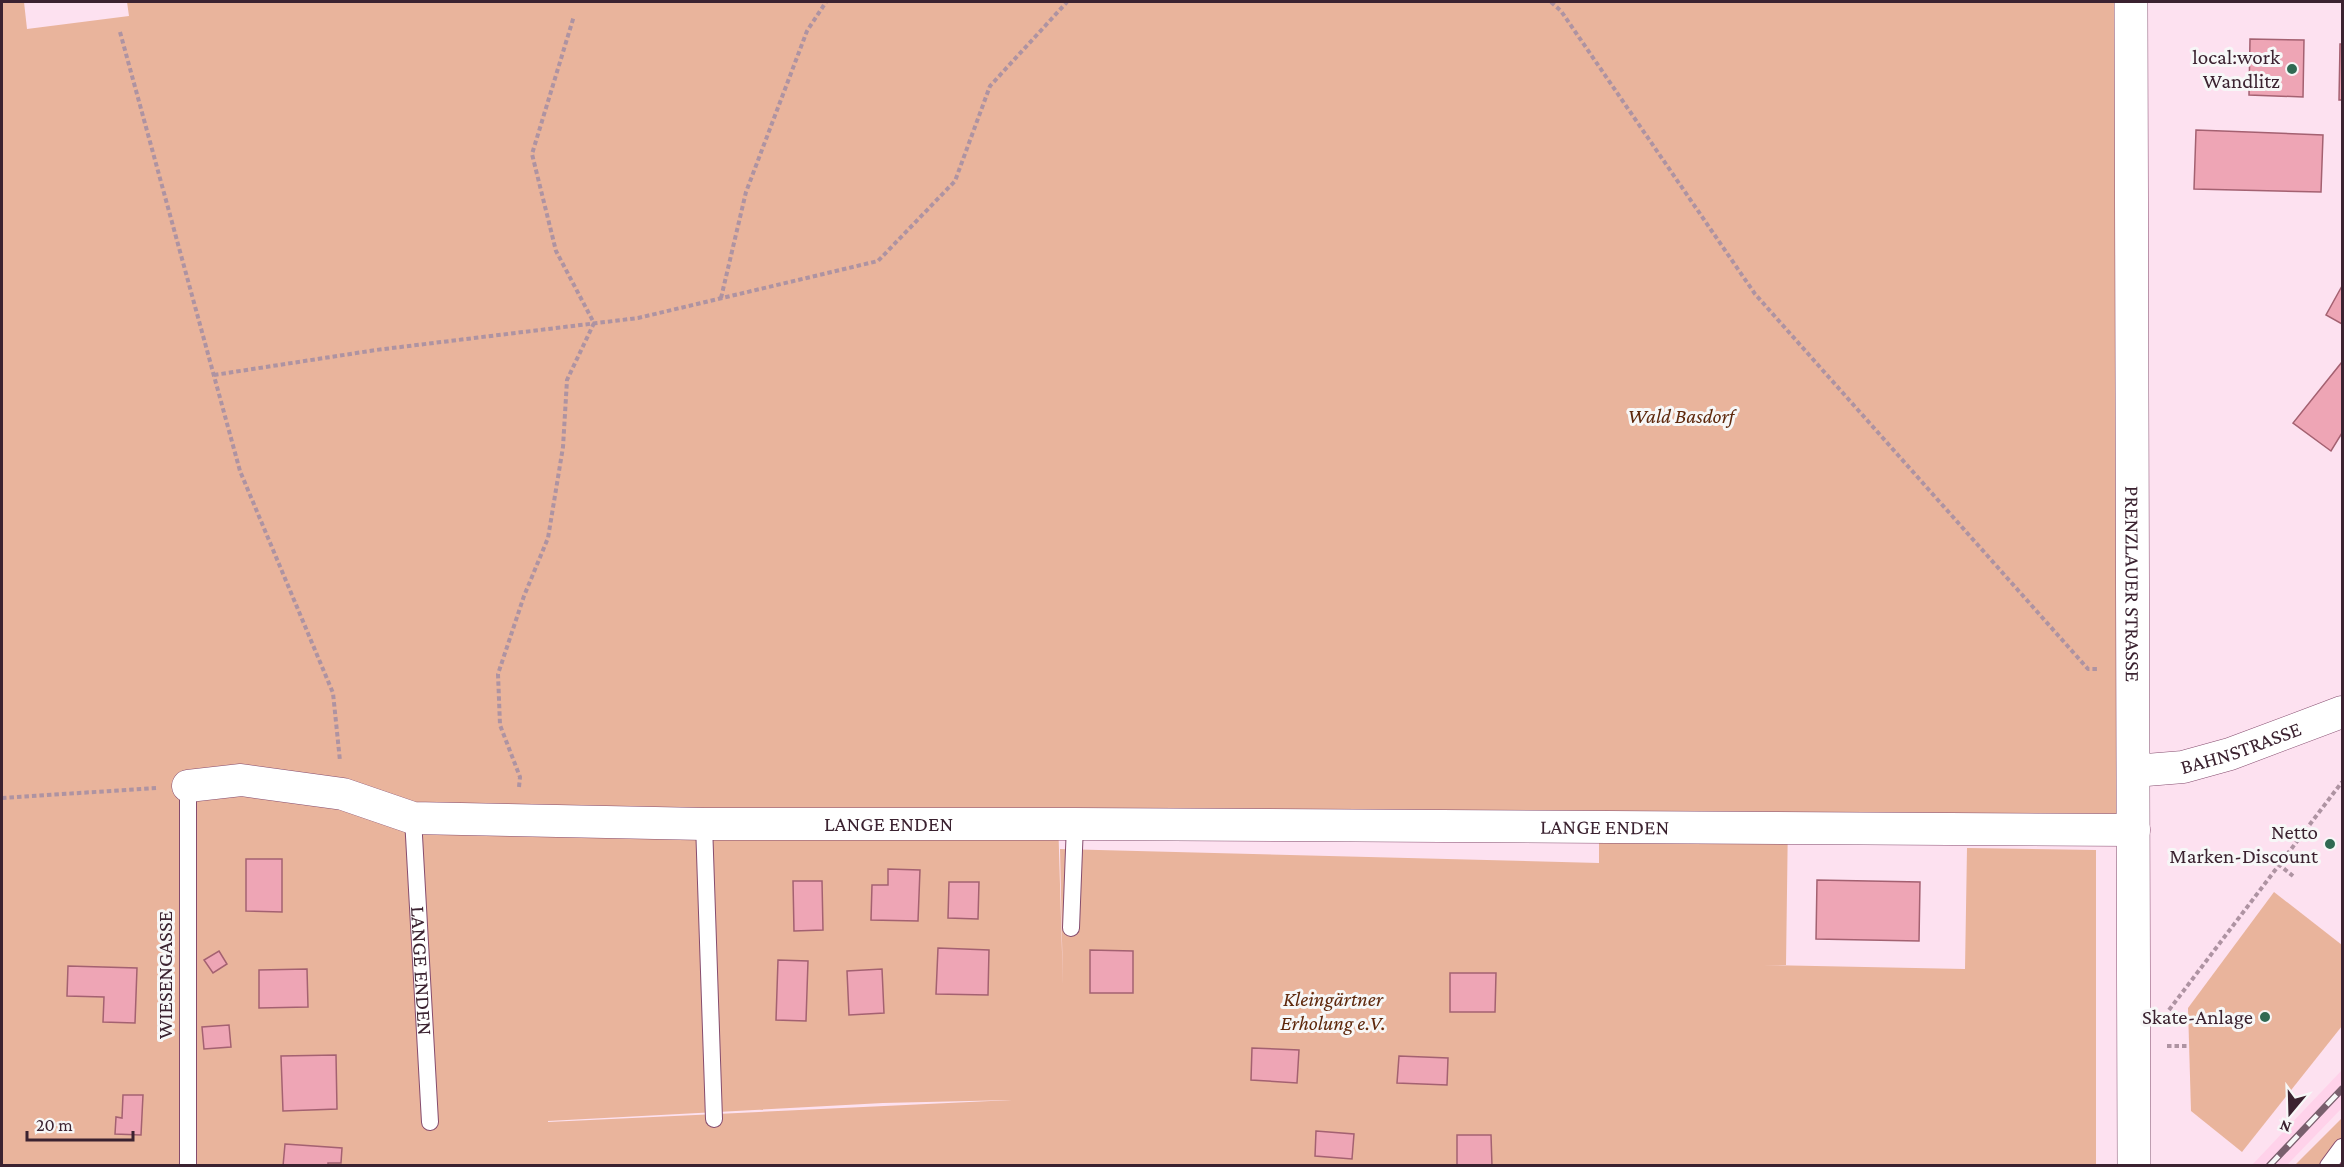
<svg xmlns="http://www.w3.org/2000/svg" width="2344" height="1167" viewBox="0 0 2344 1167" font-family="'Crimson Pro',serif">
  <rect width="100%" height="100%" fill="#fde1f0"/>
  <path fill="#ffd2ea" d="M2342 1070V1108L2287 1165H2252Z"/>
  <g fill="#e9b49c" fill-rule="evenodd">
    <path d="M2 2H24L27 29 129 16 127 2H2117L2116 816 1788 817 1786 965H1763L1965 969 1967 848 2096 850V1165L2 1166ZM1058 817 1599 822V863L1060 849 1063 986ZM1012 1100 548 1122V1121L883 1103Z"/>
    <path d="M2274 892 2342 945V1026L2242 1152 2191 1111 2188 1008Z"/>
    <path d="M2342 1118V1165H2295Z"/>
  </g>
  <g fill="#eea5b5" stroke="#a46171" stroke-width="1.5">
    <path d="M2250 39 2304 40 2303 97 2249 95Z"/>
    <path d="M2340 44H2342V100H2339Z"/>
    <path d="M2196 130 2323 135 2321 192 2194 189Z"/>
    <path d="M2342 286V324L2326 315Z"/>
    <path d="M2342 362V433L2331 451 2293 423Z"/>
    <path d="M246 859H282V912L246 911Z"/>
    <path d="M888 869 920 870 918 921 871 920 872 885H888Z"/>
    <path d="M1817 880 1920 882 1919 941 1816 939Z"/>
    <path d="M793 881H822L823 930 794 931Z"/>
    <path d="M949 882H979L978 919 948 918Z"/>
    <path d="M938 948 989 950 988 995 936 994Z"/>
    <path d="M1090 950 1133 951V993H1090Z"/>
    <path d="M219 951 227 964 213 973 204 960Z"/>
    <path d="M778 960 808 961 806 1021 776 1020Z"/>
    <path d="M68 966 137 968 135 1023 103 1022 104 997 67 996Z"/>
    <path d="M307 969 308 1007 259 1008V970Z"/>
    <path d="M882 969 884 1013 849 1015 847 971Z"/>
    <path d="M1450 973H1496L1495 1012H1450Z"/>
    <path d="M229 1025 231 1047 204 1049 202 1027Z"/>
    <path d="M1252 1048 1299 1050 1297 1083 1251 1080Z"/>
    <path d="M336 1055 337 1109 283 1111 281 1056Z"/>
    <path d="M1399 1056 1448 1058 1447 1085 1397 1083Z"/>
    <path d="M123 1095H143L141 1135 115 1134 116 1117 122 1118Z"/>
    <path d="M1316 1131 1354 1134 1352 1159 1315 1156Z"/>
    <path d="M1457 1135H1491L1492 1166H1457Z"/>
    <path d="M285 1144 342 1148 341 1163H328V1166H283Z"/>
  </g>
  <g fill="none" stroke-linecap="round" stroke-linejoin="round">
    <g stroke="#854c6e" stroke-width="18">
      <g id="lane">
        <path id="s1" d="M413 818 430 1122"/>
        <path d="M704 824 714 1119"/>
        <path d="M1071 928 1075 824"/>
        <path d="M188 1166V786"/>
        <path d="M2328 1166 2342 1147"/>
      </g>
    </g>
    <g stroke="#854c6e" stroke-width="33">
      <g id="street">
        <path id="s2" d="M2134 771 2183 767 2230 754 2342 712"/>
        <path id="s3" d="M188 786 241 780 343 794 413 818 704 824H1075L2134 830"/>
      </g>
    </g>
    <g stroke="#854c6e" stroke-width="34">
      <g id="secondary">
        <path id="s4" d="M2131 2 2134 1166"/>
      </g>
    </g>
    <g stroke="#ae93a2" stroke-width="4" stroke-dasharray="4.5 3" stroke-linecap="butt">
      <path d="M1551 2 1561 11 1755 294 2088 669H2099"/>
      <path d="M120 32 240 471 333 693 340 761"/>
      <path d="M721 298 746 192 807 31 826 2"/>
      <path d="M214 375 376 350 638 318 878 261 955 181 990 86 1067 2"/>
      <path d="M519 787 520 777 500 725 498 674 524 596 548 538 563 447 567 380 594 323 556 251 532 154 574 16"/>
      <path d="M2 798 156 788"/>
      <path d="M2278 864 2293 876"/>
      <path d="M2169 1010 2342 782"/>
      <path d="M2167 1046H2189"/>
    </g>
    <use href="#lane" stroke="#fff" stroke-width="16"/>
    <use href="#street" stroke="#fff" stroke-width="32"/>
    <use href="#secondary" stroke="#fff" stroke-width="33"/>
    <g stroke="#795f6d" stroke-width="7">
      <path id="rail" d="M2269 1166 2342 1089"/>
    </g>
    <use href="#rail" stroke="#f7f7f7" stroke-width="4.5" stroke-dasharray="14" stroke-linecap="butt"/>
  </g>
  <g fill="#306952" stroke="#f7f7f7" stroke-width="2">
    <circle cx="2292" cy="69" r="6"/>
    <circle cx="2330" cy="844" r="6"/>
    <circle cx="2265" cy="1017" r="6"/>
  </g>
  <g text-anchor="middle" stroke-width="6" stroke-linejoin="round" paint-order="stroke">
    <g font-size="21" fill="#3b2230" stroke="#f7f7f7" text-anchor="end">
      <text x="2280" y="64">local:work<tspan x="2280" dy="24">Wandlitz</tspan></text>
      <text x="2318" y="839">Netto<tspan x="2318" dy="24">Marken-Discount</tspan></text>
      <text x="2253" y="1024">Skate-Anlage</text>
    </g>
    <g font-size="21" font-style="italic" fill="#5e280c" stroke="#f7f7f7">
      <text x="1681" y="423">Wald Basdorf</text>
      <text x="1333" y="1006">Kleingärtner<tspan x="1333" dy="24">Erholung e.V.</tspan></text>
    </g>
    <g font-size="21" fill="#3b2230" stroke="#f7f7f7">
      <text dy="7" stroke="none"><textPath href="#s4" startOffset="582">PRENZLAUER STRASSE</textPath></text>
      <text dy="7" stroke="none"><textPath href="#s2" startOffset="110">BAHNSTRASSE</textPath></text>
      <text dy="7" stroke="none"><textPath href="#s3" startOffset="706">LANGE ENDEN</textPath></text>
      <text dy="7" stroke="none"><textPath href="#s3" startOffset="1422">LANGE ENDEN</textPath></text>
      <text dy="7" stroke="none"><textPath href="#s1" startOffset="153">LANGE ENDEN</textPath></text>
      <text transform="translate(165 975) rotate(-90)" y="7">WIESENGASSE</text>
    </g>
  </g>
  <rect width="2344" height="1167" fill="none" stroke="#3b2230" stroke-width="6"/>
  <g transform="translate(2290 1113) rotate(199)" stroke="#f7f7f7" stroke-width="4.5" paint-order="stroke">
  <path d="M0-4.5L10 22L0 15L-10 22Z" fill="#3b2230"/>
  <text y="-9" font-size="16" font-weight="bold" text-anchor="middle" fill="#3b2230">N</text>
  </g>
  <path d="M27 1131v9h106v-9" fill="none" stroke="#3b2230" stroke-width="3"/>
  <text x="36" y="1131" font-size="18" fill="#3b2230" stroke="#f7f7f7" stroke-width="4.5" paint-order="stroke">20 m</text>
</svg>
